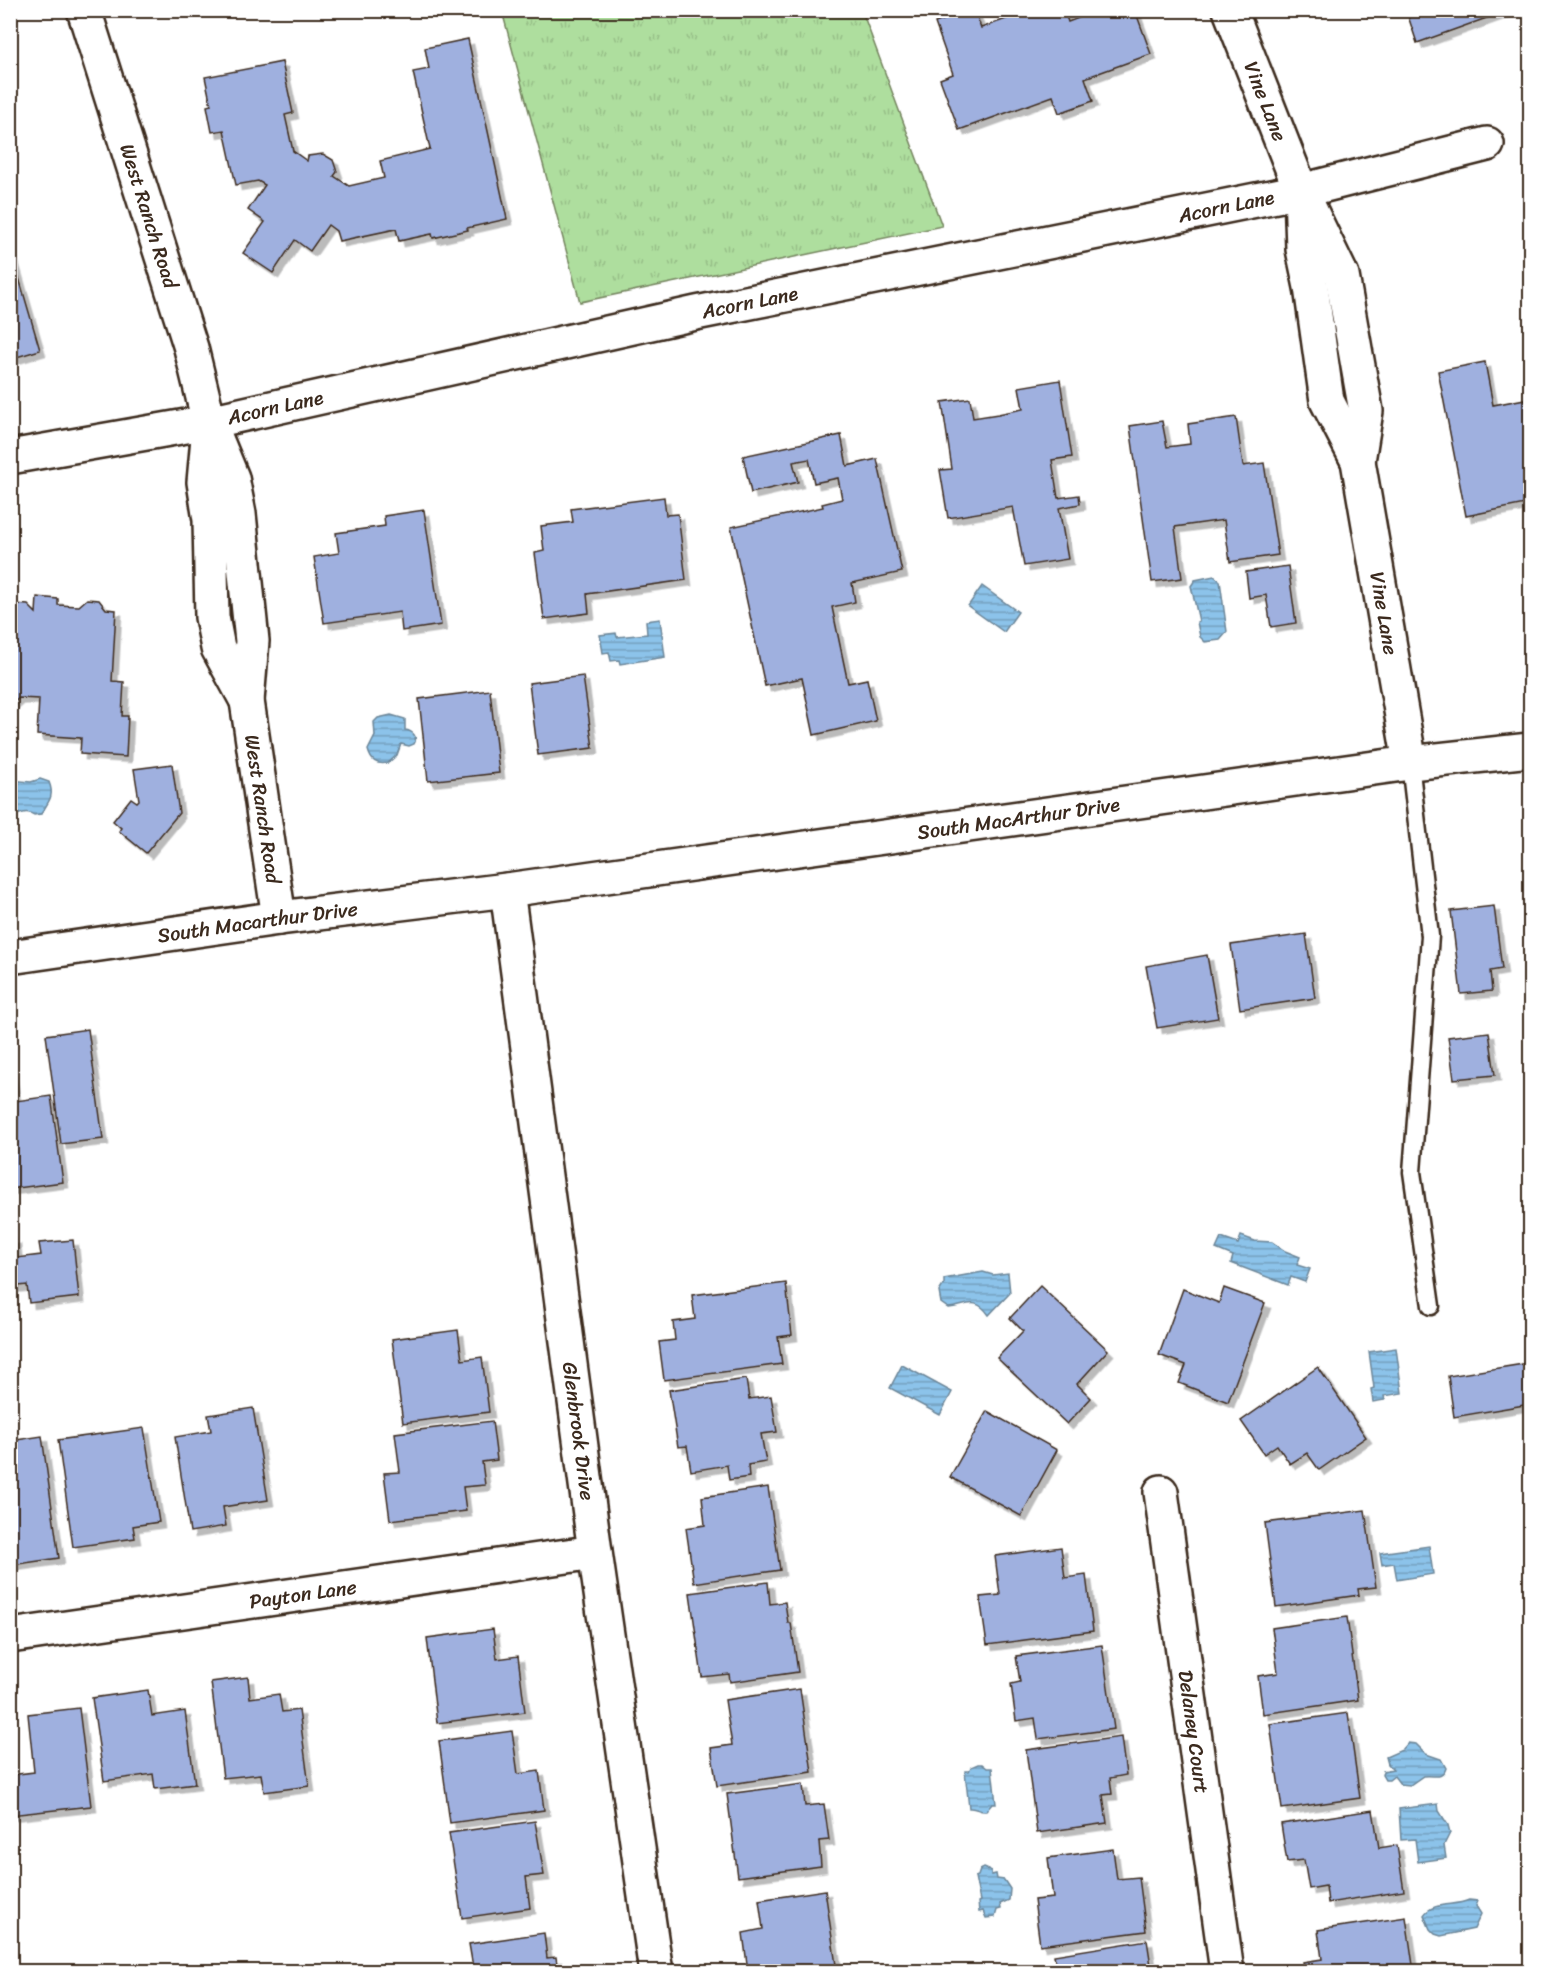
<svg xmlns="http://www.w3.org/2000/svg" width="1541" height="1982" viewBox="0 0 1541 1982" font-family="Sriracha,sans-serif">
  <defs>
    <pattern id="grass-tufts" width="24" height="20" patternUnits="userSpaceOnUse" patternTransform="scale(1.5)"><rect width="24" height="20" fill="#aede9e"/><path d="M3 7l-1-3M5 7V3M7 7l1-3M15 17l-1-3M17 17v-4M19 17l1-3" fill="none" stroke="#97bf88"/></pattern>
    <pattern id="water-rules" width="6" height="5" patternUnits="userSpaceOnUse" patternTransform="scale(1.5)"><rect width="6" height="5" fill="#8cc3ea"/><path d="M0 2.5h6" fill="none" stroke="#749fbd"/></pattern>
    <filter id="shadow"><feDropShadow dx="5.5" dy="5.5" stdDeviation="0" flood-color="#0004"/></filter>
  </defs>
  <rect width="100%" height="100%" fill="#fff"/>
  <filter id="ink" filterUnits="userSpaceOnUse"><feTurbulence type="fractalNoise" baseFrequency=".0167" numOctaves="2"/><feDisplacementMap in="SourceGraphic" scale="12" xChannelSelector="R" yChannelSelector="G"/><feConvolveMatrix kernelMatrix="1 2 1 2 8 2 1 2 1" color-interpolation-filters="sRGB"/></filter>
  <g filter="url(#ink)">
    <path fill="url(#grass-tufts)" stroke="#74845e" stroke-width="1.5" d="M502 11H862L942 226 580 302Z"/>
    <g fill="url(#water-rules)" stroke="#6c8698" stroke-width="1.5">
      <path d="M1214 576 1220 581 1227 632 1220 640 1205 642 1200 637 1197 622 1199 621 1191 586 1195 580Z"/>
      <path d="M982 586 1018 612 1004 632 968 606Z"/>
      <path d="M660 619 665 657 620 664 619 660 611 661 609 652 603 653 600 635 616 633 617 637 647 634 646 621Z"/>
      <path d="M391 715 405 719V730C413 731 418 737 414 744L409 746 401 744 397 755 388 763C376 765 371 761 368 750L375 736 374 722 378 718Z"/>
      <path d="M40 779 49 782C55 797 48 802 41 814L34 815C25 809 19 816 11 816V780L31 782Z"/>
      <path d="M1241 1236 1255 1241 1272 1242 1285 1251 1300 1257 1297 1265 1310 1269 1305 1282 1291 1277 1288 1285 1231 1263 1233 1256 1216 1249 1221 1238 1238 1244Z"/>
      <path d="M983 1272 993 1275 1008 1273 1010 1293 989 1315C975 1295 966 1307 948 1308L941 1303 939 1292 944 1284V1279Z"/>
      <path d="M1396 1348 1402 1393 1384 1396 1385 1400 1373 1402 1371 1389 1374 1388 1369 1352Z"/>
      <path d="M902 1365 952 1392 940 1415 890 1388Z"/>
      <path d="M1429 1546 1433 1574 1397 1580 1394 1563 1382 1565 1380 1553Z"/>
      <path d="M1408 1743 1416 1744 1426 1754 1441 1759 1446 1768C1442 1781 1433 1774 1423 1776L1410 1785 1400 1784 1394 1776 1389 1780H1385L1382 1775 1383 1771 1393 1769 1388 1764 1386 1757 1402 1750Z"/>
      <path d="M978 1764H982L987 1768H992L996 1804H992L986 1811C979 1812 976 1807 969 1808L965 1771H969L971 1767Z"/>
      <path d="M1438 1804 1439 1811 1448 1825 1450 1833 1444 1845 1446 1858 1418 1862 1415 1839 1401 1840 1399 1809Z"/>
      <path d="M984 1868 991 1871V1875L996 1874 997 1879 1004 1880 1010 1889 1009 1900 1000 1904 1001 1909 997 1910 995 1917 986 1918 983 1911 979 1912 978 1902 980 1901 975 1877 978 1876 980 1870Z"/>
      <path d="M1469 1900 1478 1901 1476 1906 1481 1914 1474 1929 1441 1936 1435 1934 1430 1929 1424 1915C1433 1901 1454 1907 1469 1900Z"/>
    </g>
    <g fill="#9fb0df" stroke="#3b2a1e" stroke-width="1.5" filter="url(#shadow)">
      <path d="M971 10H975L981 28 1020 14 1019 10H1064L1068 22 1099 10H1135L1151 54 1085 78 1093 101 1059 113 1053 96 959 130 940 79 953 74 935 23Z"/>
      <path d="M1406 10H1509L1417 43Z"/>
      <path d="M468 39 507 219 467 228 468 230 433 238 432 234 399 241 396 229 339 241 336 231 328 225 310 251 295 240 273 273 243 253 265 222 248 210 265 185 258 181 236 185 224 130 212 132 207 106 211 105 205 77 282 62 293 113 285 115 293 151 307 161 308 156 323 154 333 160 337 172 334 176 349 186 384 178 380 161 430 149 413 72 429 69 425 48Z"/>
      <path d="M10 247 40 350 10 359Z"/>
      <path d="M1485 362 1493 405 1530 398V503L1466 516 1438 371Z"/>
      <path d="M1060 380 1072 457 1052 460 1058 498 1079 495 1080 504 1059 508 1068 559 1024 566 1013 507 948 518 940 470 952 469 942 402 970 398 973 418 998 414 1023 409 1019 387Z"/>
      <path d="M1236 417 1243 466 1264 463 1278 555 1230 562 1224 520 1175 527 1182 578 1152 582 1130 426 1162 421 1167 447 1190 444 1188 424Z"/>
      <path d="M841 435 847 466 877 459 902 572 852 583 855 602 832 607 848 683 867 679 876 721 814 735 802 678 765 686 731 527 823 507 822 504 842 499 838 478 814 483 809 459 793 462 798 482 751 493 743 456Z"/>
      <path d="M664 497 666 515 678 514 686 580 587 594 589 613 544 619 535 553 544 551 541 526 573 522 571 509Z"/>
      <path d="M424 510 441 625 402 631 400 612 324 623 314 557 339 553 336 533 385 526 384 516Z"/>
      <path d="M1288 566 1296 623 1271 627 1266 595 1249 598 1246 572Z"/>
      <path d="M37 597 58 599V605L79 606 87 599 99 600 106 609 116 610 112 681 124 682 122 716H128L126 757 80 754 81 738 37 735 39 699 19 698 10 706V608L15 604 28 605 36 613Z"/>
      <path d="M583 676 593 748 538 755 529 683Z"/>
      <path d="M490 690 499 773 428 781 419 699Z"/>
      <path d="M172 764 179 813 146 853 119 831 121 828 113 821 131 798 137 802 139 800 134 769Z"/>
      <path d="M1494 906 1502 969 1490 971 1492 991 1461 994 1451 911Z"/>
      <path d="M1306 934 1315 998 1240 1009 1231 945Z"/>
      <path d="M1207 955 1218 1018 1157 1028 1146 966Z"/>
      <path d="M88 1029 103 1139 61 1144 46 1035Z"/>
      <path d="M1489 1032 1495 1075 1454 1079 1448 1037Z"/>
      <path d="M10 1066 16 1101 51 1096 63 1182 10 1189V1136H15L10 1107Z"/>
      <path d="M10 1239H15L17 1258 41 1255 39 1243 73 1240 79 1297 29 1303 27 1285 10 1287Z"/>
      <path d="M786 1283 792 1335 778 1337 782 1364 664 1380 659 1342 675 1340 673 1322 695 1319 692 1295Z"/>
      <path d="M1040 1286 1108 1350 1077 1384 1091 1398 1067 1424 997 1358 1023 1331 1010 1318Z"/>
      <path d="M1224 1288 1265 1303 1228 1402 1179 1383 1186 1365 1159 1355 1183 1289 1219 1303Z"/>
      <path d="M458 1330 462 1360 482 1357 489 1412 403 1423 392 1339Z"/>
      <path d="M1530 1363V1404L1454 1417 1448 1376Z"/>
      <path d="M1318 1367 1366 1437 1319 1470 1307 1453 1290 1464 1277 1445 1264 1454 1241 1421Z"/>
      <path d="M746 1379 749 1399 771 1396 777 1432 761 1434 766 1462 748 1465 749 1477 729 1480 727 1465 691 1471 687 1446 678 1447 669 1390Z"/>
      <path d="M253 1408 268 1500 223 1507 226 1526 190 1532 175 1437 211 1431 208 1415Z"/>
      <path d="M987 1411 1057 1450 1021 1516 950 1477Z"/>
      <path d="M492 1421 497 1460 482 1462 485 1485 463 1487 466 1511 390 1520 384 1473 400 1472 395 1433Z"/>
      <path d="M144 1428 159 1522 133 1526 135 1538 73 1547 58 1440Z"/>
      <path d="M42 1436 59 1558 12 1565 10 1441Z"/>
      <path d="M768 1487 780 1570 694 1583 686 1528 705 1525 702 1497Z"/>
      <path d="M1365 1510 1376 1587 1358 1589 1359 1595 1276 1607 1265 1523Z"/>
      <path d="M1061 1547 1065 1578 1086 1575 1093 1631 987 1645 980 1597 1000 1595 995 1556Z"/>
      <path d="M768 1582 770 1604 785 1602 788 1623H791L798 1672 730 1682 729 1674 702 1677 690 1593Z"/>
      <path d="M1347 1617 1358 1700 1263 1714 1258 1676 1278 1673 1272 1628Z"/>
      <path d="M493 1629 497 1659 518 1656 525 1712 437 1723 427 1638Z"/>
      <path d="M1102 1645 1114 1729 1038 1739 1035 1718 1016 1721 1011 1684 1020 1682 1016 1656Z"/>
      <path d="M248 1677 250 1698 279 1694 282 1712 299 1710 309 1786 264 1792 261 1774 223 1778 211 1682Z"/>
      <path d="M800 1689 812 1772 717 1786 711 1748 732 1745 725 1700Z"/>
      <path d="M148 1690 152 1716 185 1711 195 1784 155 1789 153 1774 104 1781 92 1698Z"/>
      <path d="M79 1708 91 1806 10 1815V1775L34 1772 28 1714Z"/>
      <path d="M1348 1713 1360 1798 1282 1809 1270 1724Z"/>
      <path d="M512 1731 518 1774 539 1771 544 1810 450 1823 439 1741Z"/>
      <path d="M1121 1737 1126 1775 1110 1778 1112 1794 1103 1795 1107 1823 1037 1833 1026 1750Z"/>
      <path d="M803 1784 805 1806 824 1804 829 1840 819 1841 821 1866 738 1877 727 1794Z"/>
      <path d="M1373 1810 1379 1848 1397 1845 1404 1891 1328 1903 1326 1886 1309 1889 1304 1860 1287 1862 1281 1824Z"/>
      <path d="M535 1821 544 1875 526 1877 530 1908 462 1918 449 1833Z"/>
      <path d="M1113 1849 1117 1879 1139 1877 1146 1931 1040 1945 1034 1900 1053 1898 1048 1858Z"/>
      <path d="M825 1890 837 1972H748L743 1933 763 1929 759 1900Z"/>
      <path d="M1406 1917 1414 1972H1304L1303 1962 1322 1959 1318 1930Z"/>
      <path d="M544 1933 547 1958 556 1957 558 1972H461L460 1969 473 1967 469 1944Z"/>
      <path d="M1147 1940 1152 1972H1057L1054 1955Z"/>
    </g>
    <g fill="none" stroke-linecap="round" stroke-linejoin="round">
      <g stroke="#3b2a1e" stroke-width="21">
        <path id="service" d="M1410 763 1430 936 1412 1172 1431 1306"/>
      </g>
      <g stroke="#3b2a1e" stroke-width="38">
        <g id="minor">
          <path id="s1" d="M84 10 191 348 209 422 232 478 239 514 252 641 247 701 279 918"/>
          <path id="s2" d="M1230 10 1301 191 1342 276 1366 411 1358 461"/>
          <path id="s3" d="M1301 191 1303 249 1311 287 1327 401 1358 461 1410 763"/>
          <path d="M209 427 204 482 210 520 212 617 218 648 247 701"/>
          <path id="s4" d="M10 457 209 422 696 313 1301 191 1487 144"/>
          <path id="s5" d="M507 890 595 1552 656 1972"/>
          <path id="s6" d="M1161 1492 1227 1972"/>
          <path id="s7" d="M10 1636 595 1552"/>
        </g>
      </g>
      <g stroke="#3b2a1e" stroke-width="38">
        <g id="tertiary">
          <path id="s8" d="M10 957 279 918 507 890 1410 763 1530 750"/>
        </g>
      </g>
      <use href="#service" stroke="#fff" stroke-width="16"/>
      <use href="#minor" stroke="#fff" stroke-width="33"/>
      <use href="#tertiary" stroke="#fff" stroke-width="33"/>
    </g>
  </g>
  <g text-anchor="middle" stroke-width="5" stroke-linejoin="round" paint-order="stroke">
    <g font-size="20" fill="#3b2a1e" stroke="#fff">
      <text dy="7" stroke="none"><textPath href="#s2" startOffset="98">Vine Lane</textPath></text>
      <text dy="7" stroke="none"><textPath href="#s4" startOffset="1242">Acorn Lane</textPath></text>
      <text dy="7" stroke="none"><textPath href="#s1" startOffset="216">West Ranch Road</textPath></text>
      <text dy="7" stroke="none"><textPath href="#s4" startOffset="756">Acorn Lane</textPath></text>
      <text dy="7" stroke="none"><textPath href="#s4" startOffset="270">Acorn Lane</textPath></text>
      <text dy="7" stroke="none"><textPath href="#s3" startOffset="434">Vine Lane</textPath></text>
      <text dy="7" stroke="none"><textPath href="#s1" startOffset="825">West Ranch Road</textPath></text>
      <text dy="7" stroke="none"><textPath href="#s8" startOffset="1018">South MacArthur Drive</textPath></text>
      <text dy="7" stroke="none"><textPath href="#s8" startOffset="250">South Macarthur Drive</textPath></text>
      <text dy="7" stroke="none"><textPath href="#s5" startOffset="546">Glenbrook Drive</textPath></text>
      <text dy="7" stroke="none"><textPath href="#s7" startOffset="296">Payton Lane</textPath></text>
      <text dy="7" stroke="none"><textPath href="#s6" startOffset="242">Delaney Court</textPath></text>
    </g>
  </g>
  <rect width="1541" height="1982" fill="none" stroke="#fff" stroke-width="36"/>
  <rect x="18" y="18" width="1505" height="1946" fill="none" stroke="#3b2a1e" stroke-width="2" filter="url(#ink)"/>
</svg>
